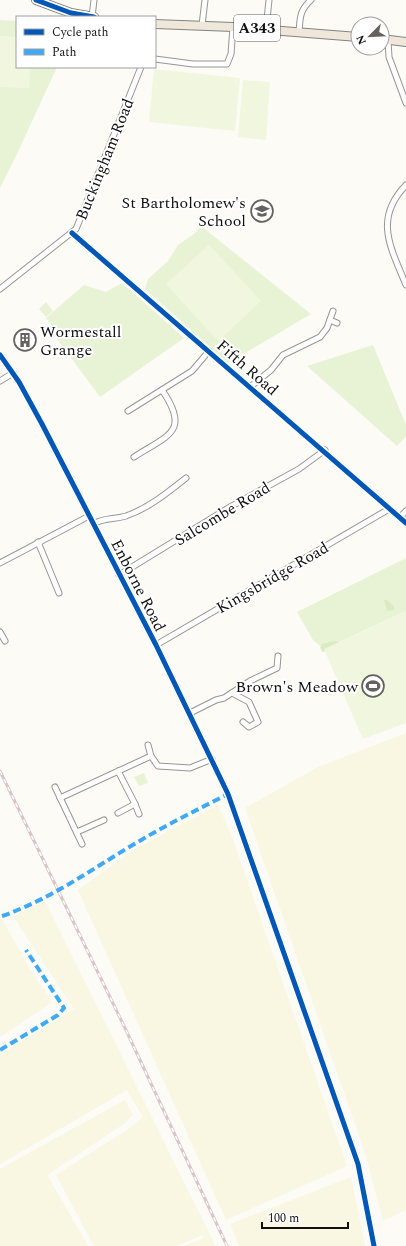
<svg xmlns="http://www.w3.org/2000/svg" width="406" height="1246" viewBox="0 0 406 1246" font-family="Spectral,serif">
  <rect width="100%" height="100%" fill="#fcfbf6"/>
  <g fill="#f9f6e2">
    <path d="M406 733V1210L383 1221 365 1153 245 808 318 767Z"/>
    <path d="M218 805 232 837 347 1166 226 1220 78 890 135 849Z"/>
    <path d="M45 901 210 1235 215 1246H184L204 1238 202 1235 177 1246H94L56 1175 130 1128 143 1117 127 1090 0 1164V1055L74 1009 13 916Z"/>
    <path d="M2 919 31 971 52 1002 0 1037V920Z"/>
    <path d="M125 1100 133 1115 125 1123 47 1175 88 1246H0V1169Z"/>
    <path d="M351 1177 365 1246H239L230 1224Z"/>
  </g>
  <g fill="#e8f3d5">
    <path d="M0 20 17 21V67H57L17 154 0 188Z"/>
    <path d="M201 226 311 314 228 363 145 289 148 279 168 261 178 245 194 234Z"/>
    <path d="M122 283 184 338 100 397 55 336 57 333 46 318 84 285 106 292Z"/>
    <path d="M46 302 53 311 46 317 39 309Z"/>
    <path d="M373 345 406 425V436L397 446 307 366Z"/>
    <path d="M406 558V611L324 649 313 640 297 612Z"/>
    <path d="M144 773 148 783 139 786 134 777Z"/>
  </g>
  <g fill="#d9ebc2">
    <path d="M384 600H387L394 606V610L387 611Z"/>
    <path d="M334 641 342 643 323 652 320 648 322 644Z"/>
  </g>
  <g fill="#f1f7df">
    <path d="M0 36 17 37V67H30L29 88 0 87Z"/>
    <path d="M154 69 240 78 235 131 149 122Z"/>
    <path d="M243 80 270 82 266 140 238 137Z"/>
    <path d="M209 245 261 301 218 341 166 284Z"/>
    <path d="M406 611V723L363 739 324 649Z"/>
  </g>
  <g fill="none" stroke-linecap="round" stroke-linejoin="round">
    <g stroke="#969694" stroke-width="7">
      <g id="street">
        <path d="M92 17 94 0"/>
        <path d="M202 25 205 0"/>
        <path d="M266 29 269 0"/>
        <path d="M299 32C300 17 300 10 311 0"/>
        <path d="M388 40 389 57 406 103"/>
        <path d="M155 59 193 64H227L231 54 233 27"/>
        <path d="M406 185C373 219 391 248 406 285"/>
        <path d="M72 233 406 523"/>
        <path d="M0 289 76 229 141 67"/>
        <path d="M330 320 337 323"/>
        <path d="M0 355 19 382 42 424 156 645 228 794 358 1164 374 1246"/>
        <path d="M0 381 13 373"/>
        <path d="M250 387 271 370 283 355 320 337 327 328 333 311"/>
        <path d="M128 411 192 371 209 351"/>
        <path d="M134 457C168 435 191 432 162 390"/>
        <path d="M400 517 406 511"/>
        <path d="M93 524C106 517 113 520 126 516 149 508 167 493 186 478"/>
        <path d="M38 542 59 593"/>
        <path d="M0 563 89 516"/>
        <path d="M119 575 230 507 299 469 325 450"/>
        <path d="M0 632 5 641"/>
        <path d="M156 645 389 509"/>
        <path d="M232 693 249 702 258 722 249 727 243 722"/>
        <path d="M190 713 216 700 224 698 250 681 277 668 278 656"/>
        <path d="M148 745 151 756 158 766 190 768 212 759"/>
        <path d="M55 787 82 844"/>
        <path d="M60 798 151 756"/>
        <path d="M135 804 139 814"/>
        <path d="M118 813 135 804 118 771"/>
        <path d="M77 832 104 820"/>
      </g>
    </g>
    <g stroke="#848381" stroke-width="10">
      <g id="primary">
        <path d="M36 0 71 13 94 17"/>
        <path d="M155 24 233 27 358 37"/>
        <path d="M382 39 406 42"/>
      </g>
    </g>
    <use href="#street" stroke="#fffefe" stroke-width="5"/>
    <use href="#primary" stroke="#eee7da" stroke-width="8"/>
    <g stroke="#d9c5c6" stroke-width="3">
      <path id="rail" d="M0 771 125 1028 227 1246"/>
    </g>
    <use href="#rail" stroke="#fff" stroke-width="1.5" stroke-dasharray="4.5" stroke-linecap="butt"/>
    <g stroke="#3fa9f5" stroke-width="4" stroke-dasharray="8 4" stroke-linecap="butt">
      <path d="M2 916C51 899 92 869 136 843 166 825 197 810 228 794"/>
      <path d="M0 1050 58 1015 64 1008 26 950"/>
    </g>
    <g stroke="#fff" stroke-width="8">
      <g id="cycleway">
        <path d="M36 0 71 13 94 17"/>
        <path d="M72 233 406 523"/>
        <path d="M0 355 19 382 42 424 156 645 228 794 358 1164 374 1246"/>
      </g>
    </g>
    <use href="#cycleway" stroke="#0057b8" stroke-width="5"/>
  </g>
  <defs>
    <g id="school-ring" transform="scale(1.15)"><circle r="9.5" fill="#fff" stroke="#636260" stroke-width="1.5"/><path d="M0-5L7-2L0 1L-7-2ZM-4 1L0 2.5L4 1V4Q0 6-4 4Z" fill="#636260"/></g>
    <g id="building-ring" transform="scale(1.15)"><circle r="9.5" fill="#fff" stroke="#636260" stroke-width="1.5"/><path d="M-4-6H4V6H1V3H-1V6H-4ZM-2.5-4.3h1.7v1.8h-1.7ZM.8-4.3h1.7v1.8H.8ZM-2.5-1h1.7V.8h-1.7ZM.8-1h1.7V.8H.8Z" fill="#636260"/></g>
    <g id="stadium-ring" transform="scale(1.15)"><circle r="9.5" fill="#fff" stroke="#636260" stroke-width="1.5"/><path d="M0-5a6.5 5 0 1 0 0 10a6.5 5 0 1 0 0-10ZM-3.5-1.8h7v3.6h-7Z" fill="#636260"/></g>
  </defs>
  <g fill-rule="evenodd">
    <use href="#school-ring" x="262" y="211"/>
    <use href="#building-ring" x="25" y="340"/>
    <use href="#stadium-ring" x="373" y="686"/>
  </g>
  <g text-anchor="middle" stroke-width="4" stroke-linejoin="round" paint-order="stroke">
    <rect fill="#fff" stroke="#585858" stroke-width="1" x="234" y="15" width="46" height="26" rx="3"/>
    <g font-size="15" font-weight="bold" fill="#101010">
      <text x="257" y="33">A343</text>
    </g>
    <g font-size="16" fill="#101010" stroke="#fff">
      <text transform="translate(104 159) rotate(-68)" y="6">Buckingham Road</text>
      <text transform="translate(248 367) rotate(41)" y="6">Fifth Road</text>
      <text transform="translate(222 513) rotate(-31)" y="6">Salcombe Road</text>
      <text transform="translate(272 577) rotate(-30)" y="6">Kingsbridge Road</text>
      <text transform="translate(139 585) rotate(63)" y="6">Enborne Road</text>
    </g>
    <g font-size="16" fill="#101010" stroke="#fff" text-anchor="end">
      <text x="246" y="208">St Bartholomew's<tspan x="246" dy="18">School</tspan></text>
      <text x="40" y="337" text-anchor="start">Wormestall<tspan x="40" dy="18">Grange</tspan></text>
      <text x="358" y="692">Brown's Meadow</text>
    </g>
  </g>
  <rect x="16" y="16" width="140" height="52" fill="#ffffff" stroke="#9f9f9f"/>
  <rect x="24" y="29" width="20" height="6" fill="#0057b8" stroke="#9f9f9f"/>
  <text x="52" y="36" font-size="12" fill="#101010">Cycle path</text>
  <rect x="24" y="49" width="20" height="6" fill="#3fa9f5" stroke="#9f9f9f"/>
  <text x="52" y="56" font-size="12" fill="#101010">Path</text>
  <g transform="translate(370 36) rotate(246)"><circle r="19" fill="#ffffff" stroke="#9f9f9f"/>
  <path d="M0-3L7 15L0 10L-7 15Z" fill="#636260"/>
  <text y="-6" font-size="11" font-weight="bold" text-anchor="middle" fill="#101010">N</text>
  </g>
  <path d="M262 1222v6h86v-6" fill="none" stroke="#101010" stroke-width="2"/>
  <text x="268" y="1222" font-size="12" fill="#101010" stroke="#ffffff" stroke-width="3" paint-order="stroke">100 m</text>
</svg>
